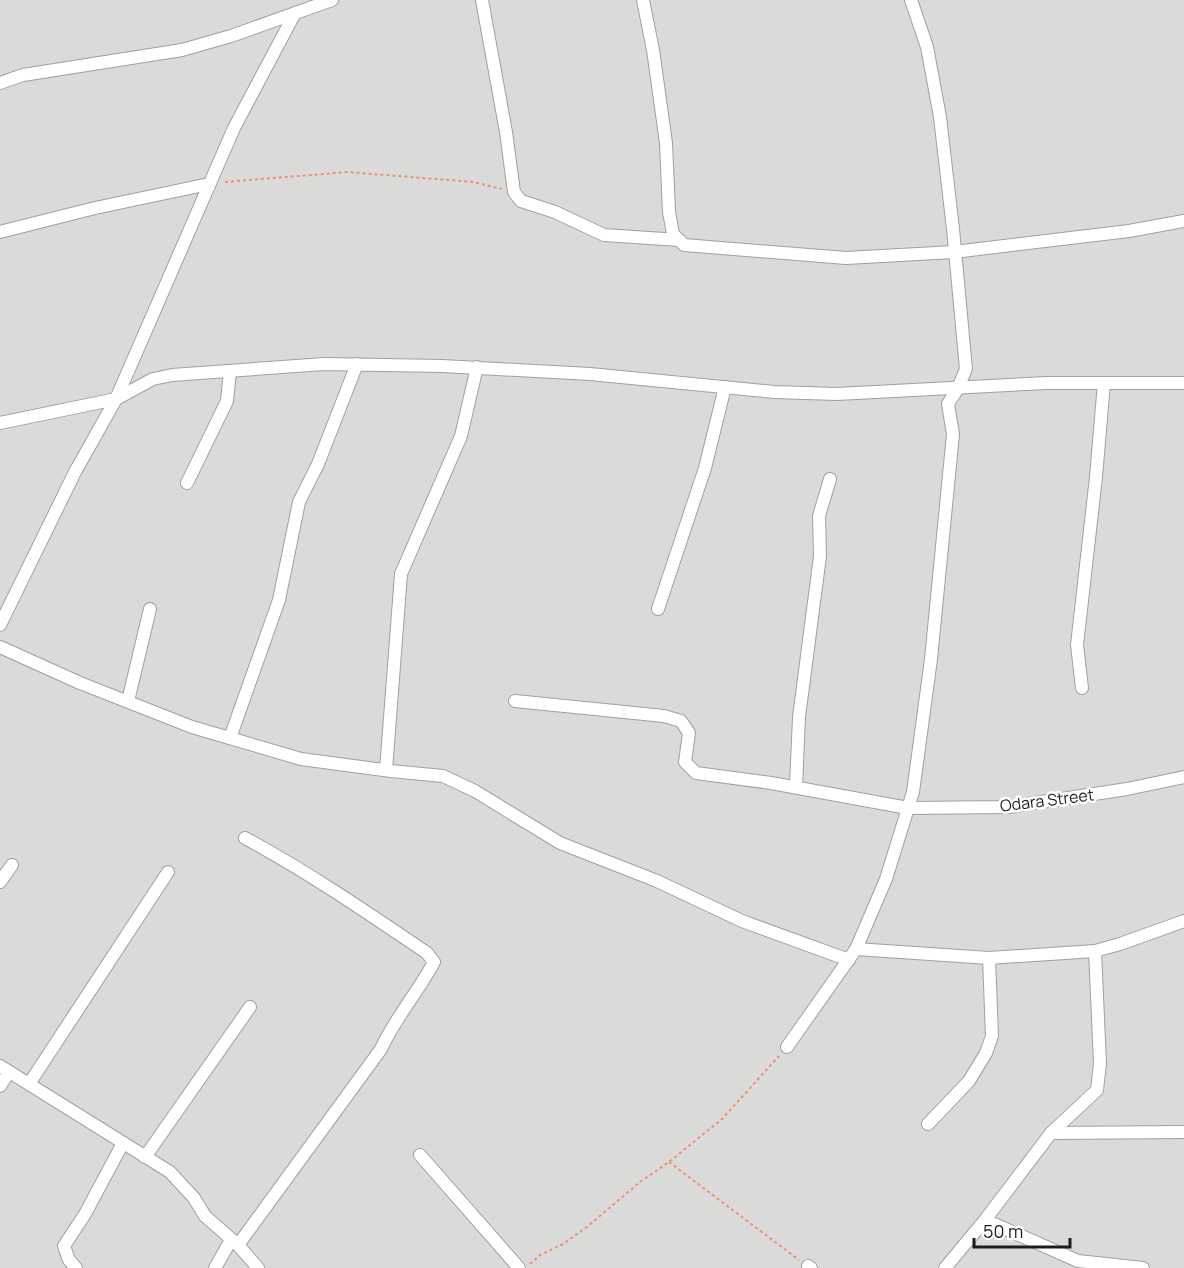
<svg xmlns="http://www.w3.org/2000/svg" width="1184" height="1268" viewBox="0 0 1184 1268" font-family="Manrope,sans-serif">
  <rect width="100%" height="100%" fill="#edebe3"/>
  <rect fill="#dadad9" x="0" y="0" width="1184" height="1268"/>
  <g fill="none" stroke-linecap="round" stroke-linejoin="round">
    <g stroke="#a0a0a0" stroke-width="14">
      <g id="minor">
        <path d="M482 0 506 132 514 192 521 201 555 212 604 235 679 240"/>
        <path d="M643 0 653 50 666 143 669 212 673 234 684 245 846 258 954 252 1129 231 1184 221"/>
        <path d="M0 83 23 75 182 50 231 36 332 0"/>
        <path d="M0 232 95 208 209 184"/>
        <path d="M0 423 116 399 153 379 172 375 324 364 442 366 590 374 774 392 837 394 1046 383H1184"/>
        <path d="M187 483 227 401 230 371"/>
        <path d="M658 609 705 468 725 387"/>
        <path d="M0 625 75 472 116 399 234 128 295 13"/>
        <path d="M0 647 80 683 192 727 301 759 391 771 443 776 475 791 560 843 657 881 742 921 849 960"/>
        <path d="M1082 688 1077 645 1096 477 1104 383"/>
        <path d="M128 701 150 609"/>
        <path d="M515 701 664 716 681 721 689 733 685 762 696 773 771 783 908 808 1009 807 1127 789 1184 777"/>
        <path d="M230 738 279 600 299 502 318 464 357 364"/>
        <path d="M386 770 401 574 461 436 477 367"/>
        <path d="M796 787 799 717 820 556 819 516 830 479"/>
        <path d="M0 882 12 865"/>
        <path d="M856 949 989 958 1095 951 1120 944 1184 921"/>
        <path d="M1095 951 1100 1063 1097 1090 1051 1133 985 1220 1078 1261 1143 1268"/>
        <path d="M787 1047 856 949 886 879 913 792 931 659 953 434 948 404 958 388 966 369 953 229 940 117 927 47 911 0"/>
        <path d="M0 1066 170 1172 194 1198 205 1216 238 1245 258 1268"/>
        <path d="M29 1084 168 872"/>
        <path d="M0 1086 9 1072"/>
        <path d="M928 1124 969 1081 986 1053 992 1036 989 958"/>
        <path d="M1051 1133 1184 1132"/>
        <path d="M420 1155 519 1268"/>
        <path d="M145 1157 250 1007"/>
        <path d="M238 1245 381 1049C395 1018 418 992 434 962L427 953C368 913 308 872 245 838"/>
        <path d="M808 1266 811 1268"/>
        <path d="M76 1268 69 1260 64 1246 85 1214 123 1143"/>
        <path d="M215 1268 231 1240"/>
        <path d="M945 1268 985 1220"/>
      </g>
    </g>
    <g stroke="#eb9176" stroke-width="2" stroke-dasharray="3 3" stroke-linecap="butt">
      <path d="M225 182 347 172 474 182 502 189"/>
      <path d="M669 1162 799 1260"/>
      <path d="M530 1264 540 1255 563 1244 588 1226 640 1182 669 1162 722 1119 779 1056"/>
    </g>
    <use href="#minor" stroke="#fff" stroke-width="12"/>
  </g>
  <g text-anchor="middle" stroke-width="5" stroke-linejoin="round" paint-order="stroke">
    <g font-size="16" fill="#1c1c1c" stroke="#fff">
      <text transform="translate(1047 800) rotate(-7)" y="6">Odara Street</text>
    </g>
  </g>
  <path d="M974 1238v9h96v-9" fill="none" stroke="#1c1c1c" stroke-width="3"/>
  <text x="983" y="1238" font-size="18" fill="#1c1c1c" stroke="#ffffff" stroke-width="4.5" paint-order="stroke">50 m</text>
</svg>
